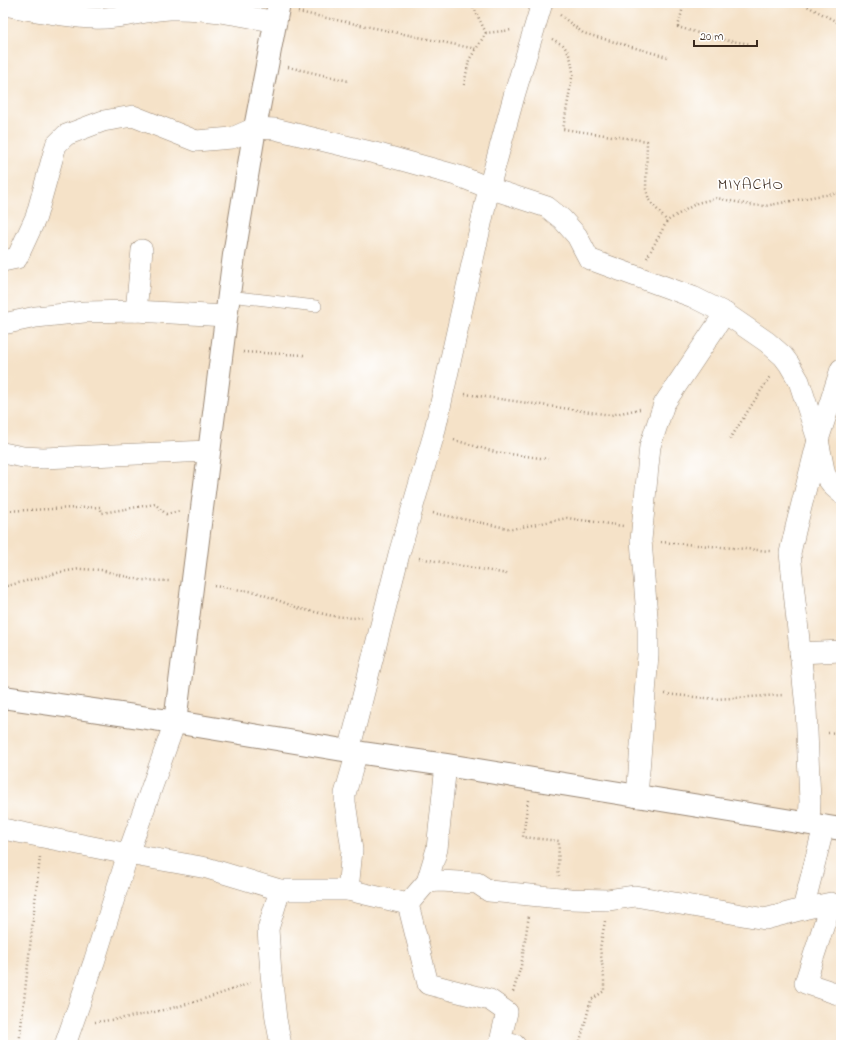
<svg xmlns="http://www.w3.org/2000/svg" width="844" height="1048" viewBox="0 0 844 1048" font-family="'Indie Flower',sans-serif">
  <rect width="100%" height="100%" fill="#fff"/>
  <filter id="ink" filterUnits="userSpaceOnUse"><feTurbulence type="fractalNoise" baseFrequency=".025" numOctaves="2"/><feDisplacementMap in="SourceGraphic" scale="8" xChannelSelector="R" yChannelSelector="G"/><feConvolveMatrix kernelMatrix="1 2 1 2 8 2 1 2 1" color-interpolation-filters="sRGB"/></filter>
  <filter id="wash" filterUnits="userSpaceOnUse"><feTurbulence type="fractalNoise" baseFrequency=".012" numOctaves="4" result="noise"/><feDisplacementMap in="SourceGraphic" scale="16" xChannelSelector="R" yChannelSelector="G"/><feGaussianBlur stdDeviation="0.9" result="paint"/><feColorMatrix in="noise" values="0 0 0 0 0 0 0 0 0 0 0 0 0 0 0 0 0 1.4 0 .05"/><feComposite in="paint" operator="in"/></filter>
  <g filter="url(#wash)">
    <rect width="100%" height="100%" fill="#f5e2c8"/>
  </g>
  <g filter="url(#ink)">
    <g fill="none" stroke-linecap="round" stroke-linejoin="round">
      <g stroke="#988673" stroke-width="12">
        <path id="service" d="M229 296 316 306"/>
      </g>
      <g stroke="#988673" stroke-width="22">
        <g id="minor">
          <path d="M3 5C33 10 63 17 94 18 119 20 144 10 170 9 206 8 240 15 276 22"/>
          <path d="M3 261 17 258 36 217 56 145 66 135 103 121 133 116 196 141 232 138 255 128 275 129 383 155 459 176 489 188 547 207 562 219 577 236 589 259 693 297 725 313 767 342 783 356 789 364 799 381 818 440 825 475 834 487 841 493"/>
          <path d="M136 311 142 250"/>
          <path d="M3 324 36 317 84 312 136 311 226 316"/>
          <path d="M3 453 23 457 43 458 209 451"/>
          <path d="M800 653 841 651"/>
          <path d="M349 751 399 554 434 434 489 188 514 96 542 3"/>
          <path d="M637 797 648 655V629L641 540 650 446 664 404 725 313"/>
          <path d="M809 824 810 801 806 708 790 553 796 527 818 440 841 369"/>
          <path d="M3 829 128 854 207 868 280 890H348L408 904 427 882 437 849 446 765"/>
          <path d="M427 882 440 881 477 883 489 891 570 899 608 900 635 896 765 919 803 909 831 903 805 983 841 995"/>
          <path d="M280 890 268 929 271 974 276 1019 281 1045"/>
          <path d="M348 890 352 850 345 802V794L357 752"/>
          <path d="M408 904 428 984 490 1000 507 1012 500 1042 515 1045"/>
          <path d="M803 909 824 826"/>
          <path d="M65 1045 94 962 128 854 175 722"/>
        </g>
      </g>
      <g stroke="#988673" stroke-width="24">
        <g id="tertiary">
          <path d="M3 697 175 722 349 751 446 765 841 829"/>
          <path d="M175 722 234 255 255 128 279 3"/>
        </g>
      </g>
      <g stroke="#988673" stroke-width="2.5" stroke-dasharray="1 3" stroke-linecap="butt">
        <path d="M474 3 473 6 486 33"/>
        <path d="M684 3 678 27 718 39 751 44"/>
        <path d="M806 3 807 6 841 24"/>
        <path d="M298 12 476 49 486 33 512 30"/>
        <path d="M560 15 583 33 667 57"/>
        <path d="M552 39 563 45 568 52 571 60 573 72 563 129 647 141 646 189 649 200 667 221"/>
        <path d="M288 67 349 81"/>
        <path d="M464 85 469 60 476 49"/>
        <path d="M647 258 667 221 697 203 717 198 750 205 765 206 817 196 841 193"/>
        <path d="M243 352 305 355"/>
        <path d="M465 394 611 415 640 409"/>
        <path d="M730 439 771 375"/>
        <path d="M454 440 495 452 548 459"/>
        <path d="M3 511 100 507 102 513 155 504 166 514 180 511"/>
        <path d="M433 513 512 529 567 518 623 526"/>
        <path d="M661 542 770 551"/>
        <path d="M419 558 507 574"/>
        <path d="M214 586 256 592 301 609 333 616 353 618 362 617"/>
        <path d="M3 587 61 572 80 569 101 570 140 580 171 581"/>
        <path d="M665 694 715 699 783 695"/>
        <path d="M828 733 841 732"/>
        <path d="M528 800 523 837 559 841 558 868 559 876"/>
        <path d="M513 992 521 966 529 915"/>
        <path d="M95 1022C148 1016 201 1002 250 983"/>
        <path d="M19 1045 40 857"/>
        <path d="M579 1045 591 1000 604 991V978L600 948 605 921"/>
      </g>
      <use href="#service" stroke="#fff" stroke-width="11"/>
      <use href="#minor" stroke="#fff" stroke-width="21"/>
      <use href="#tertiary" stroke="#fff" stroke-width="22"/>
    </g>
  </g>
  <g text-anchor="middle" stroke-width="3.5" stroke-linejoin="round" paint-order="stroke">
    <g font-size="16" letter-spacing="1" fill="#3b2a1e" stroke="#fff">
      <text x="751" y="189">MIYACHO</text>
    </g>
  </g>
  <rect width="844" height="1048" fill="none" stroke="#fff" stroke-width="16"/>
  <path d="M694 40v6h63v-6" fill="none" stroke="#3b2a1e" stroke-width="2"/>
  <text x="700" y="40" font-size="12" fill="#3b2a1e" stroke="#ffffff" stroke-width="3" paint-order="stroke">20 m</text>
</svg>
